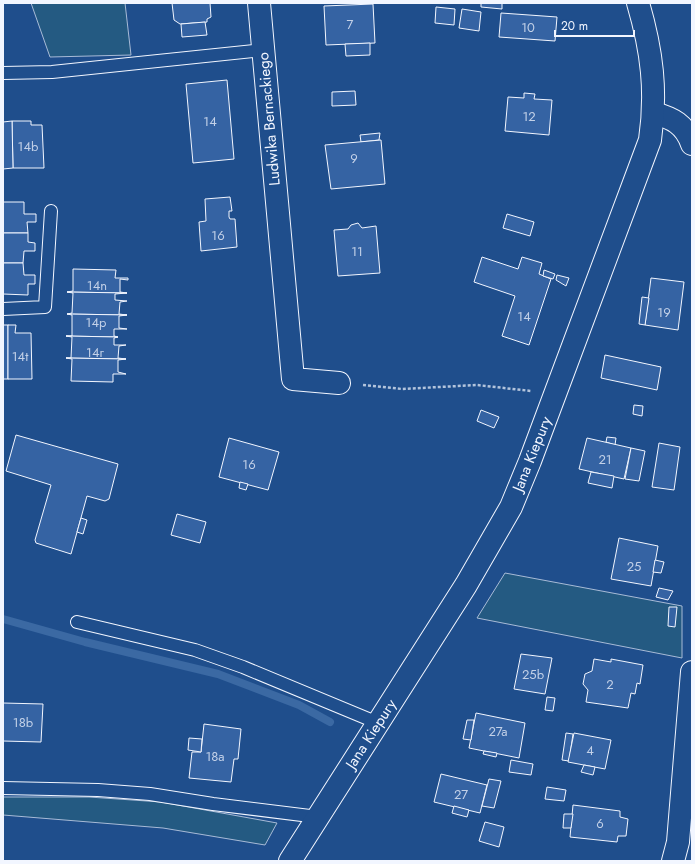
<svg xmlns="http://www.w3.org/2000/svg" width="695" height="864" viewBox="0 0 695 864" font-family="Jost,sans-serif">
  <rect width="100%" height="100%" fill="#1f4e8c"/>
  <g fill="#245a82" stroke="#a8bbd7">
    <path d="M31 3H125L131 55 50 57Z"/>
    <path d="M505 573 682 606V658L477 618Z"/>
    <path d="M3 797H89L161 802 277 823 265 845 163 828 3 815Z"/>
  </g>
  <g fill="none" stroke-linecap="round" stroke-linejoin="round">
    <path stroke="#3b69a3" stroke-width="8" d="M3 619 85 642 218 674 299 705 330 722"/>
  </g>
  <g fill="#3563a3" stroke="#f2f6ff">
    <path d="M172 3H210L211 17 207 19V22L180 24 174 20Z"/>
    <path d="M481 3H502V9L481 7Z"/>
    <path d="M373 4 375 43 326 45 324 6Z"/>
    <path d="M436 7 455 9 454 25 435 23Z"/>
    <path d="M462 9 481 12 479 31 459 28Z"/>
    <path d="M501 13 557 17 555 41 499 37Z"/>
    <path d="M205 22 207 35 182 37 181 24Z"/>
    <path d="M370 43V55L346 56 345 44Z"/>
    <path d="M227 80 234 159 193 163 186 84Z"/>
    <path d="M355 91 356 105 332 106V92Z"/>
    <path d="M524 93 535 94 534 99 552 100 549 135 505 131 508 97 524 98Z"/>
    <path d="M12 121H31V125H42L44 168H13Z"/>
    <path d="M12 121 13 168 3 169V122Z"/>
    <path d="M380 133 379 140 361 142 360 135Z"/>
    <path d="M381 140 385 184 331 189 325 145Z"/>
    <path d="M230 197 232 211H229V217L230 219H235L237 247 201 251 199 222 206 221 205 199Z"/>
    <path d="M3 202H24V214H36V222H27L28 233H3Z"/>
    <path d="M507 214 534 222 530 236 503 228Z"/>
    <path d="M358 223 362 228 376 226 380 273 338 276 334 230 348 229 351 225Z"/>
    <path d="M3 233H28V242L35 243V251H24L23 263H3Z"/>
    <path d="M482 257 518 269 522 257 542 263 539 274 551 279 529 345 502 336 515 296 474 282Z"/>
    <path d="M3 263H23L24 275H35V284H28V295L3 294Z"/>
    <path d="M73 269 116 270 115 278H128V280L120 279V292L127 293 67 292 73 291Z"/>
    <path d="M544 270 555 274 553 279 543 276Z"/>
    <path d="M557 275 569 278 566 286 556 280Z"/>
    <path d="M651 278 684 282 678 330 645 325Z"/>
    <path d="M67 292 127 293 115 294V300L127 301 120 302 119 314 127 315 67 314 72 313 73 293Z"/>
    <path d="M642 297 649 298 645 325 639 324Z"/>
    <path d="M67 314 127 315 119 316V328L127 329H114V336L118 337 66 336H72V315Z"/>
    <rect x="3" y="325" width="5" height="54"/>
    <path d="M8 325H16L15 333H31L32 379H8Z"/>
    <path d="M66 336 118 337 114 338V345H126L119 346 118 358 126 359 66 358H71L72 337Z"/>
    <path d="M605 355 661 367 657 390 601 378Z"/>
    <path d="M66 358 126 359 118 360V372L126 374H113V382L71 381 72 359Z"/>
    <path d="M634 405 643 406 642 416 633 414Z"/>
    <path d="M481 410 499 417 494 428 477 421Z"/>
    <path d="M16 435 118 464 109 499 105 501 87 496 71 554 36 543 35 540 51 485 6 471Z"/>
    <path d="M607 437 616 438 615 445 606 442Z"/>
    <path d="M229 438 279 452 268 490 219 477Z"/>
    <path d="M587 438 631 448 624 479 579 469Z"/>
    <path d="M659 443 680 447 674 490 652 487Z"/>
    <path d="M631 448 645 451 639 481 625 479Z"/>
    <path d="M591 472 614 476 612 488 588 483Z"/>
    <path d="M240 482 248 484 246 490 239 488Z"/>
    <path d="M177 514 206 522 200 543 171 535Z"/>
    <path d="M81 518 87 520 83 534 77 532Z"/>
    <path d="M619 538 658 546 651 586 611 579Z"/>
    <path d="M655 560 664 562 661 573 653 572Z"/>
    <path d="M659 588 673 591 668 600 656 597Z"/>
    <path d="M669 607H677L675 627 668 626Z"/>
    <path d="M521 654 552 658 545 694 514 689Z"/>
    <path d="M594 659 611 662V659L643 665 640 684 637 683 635 694 631 693 628 708 586 702 588 690 583 684 585 674 592 671Z"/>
    <path d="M547 697 555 698 553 711 545 710Z"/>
    <path d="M3 703 43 704 41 742 3 741Z"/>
    <path d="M476 713 525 723 519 758 469 748Z"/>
    <path d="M467 720H474L471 740 463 739Z"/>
    <path d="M204 724 241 729 238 759H234L231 782 189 778 192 752H201Z"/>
    <path d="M566 733 573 734 569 761 562 760Z"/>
    <path d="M574 733 611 740 605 769 568 762Z"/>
    <path d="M189 738 202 739 201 752 188 750Z"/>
    <path d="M484 751 497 753 496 757 483 754Z"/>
    <path d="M511 760 533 764 531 775 509 772Z"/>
    <path d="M584 765 595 767 593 775 581 772Z"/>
    <path d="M441 774 487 785 480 813 434 802Z"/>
    <path d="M489 779 501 781 494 808 482 806Z"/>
    <path d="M547 787 566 790 564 801 545 799Z"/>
    <path d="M573 805 620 811V817L628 819 626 836H618L617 842 570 837Z"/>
    <path d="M454 806 469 810 467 817 452 813Z"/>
    <path d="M564 814H573L571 828H563Z"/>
    <path d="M485 822 504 827 499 847 479 841Z"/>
  </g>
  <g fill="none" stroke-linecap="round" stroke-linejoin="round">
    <g stroke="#f2f6ff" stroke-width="14">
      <g id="service">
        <path d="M3 73 52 72 263 50"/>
        <path d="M3 309 45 307 51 211"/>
        <path d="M77 622 195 650 243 667 378 723"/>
        <path d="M3 788 98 790 150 794 213 804 318 817"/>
      </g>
    </g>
    <g stroke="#f2f6ff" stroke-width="24">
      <g id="minor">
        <path d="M259 3 293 379 339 383"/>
        <path d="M654 113C672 118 685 124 692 144"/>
        <path d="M673 861 678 842 692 672"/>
      </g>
    </g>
    <g stroke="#f2f6ff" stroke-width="24">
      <path id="tertiary" d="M290 861 466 585 511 507 530 461 650 140C657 91 652 51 638 3"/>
    </g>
    <path stroke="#b3c4dc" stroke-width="2.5" stroke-dasharray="3 2" stroke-linecap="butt" d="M363 385 402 389 477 385 531 391"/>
    <use href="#service" stroke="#1f4e8c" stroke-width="12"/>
    <use href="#minor" stroke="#1f4e8c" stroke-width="22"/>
    <use href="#tertiary" stroke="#1f4e8c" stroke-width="22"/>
  </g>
  <g text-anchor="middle" stroke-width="3" stroke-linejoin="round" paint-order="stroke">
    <g font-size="13" fill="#c3d1e8">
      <text x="350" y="29">7</text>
      <text x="528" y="32">10</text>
      <text x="529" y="121">12</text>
      <text x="210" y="126">14</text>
      <text x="28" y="151">14b</text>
      <text x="354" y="163">9</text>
      <text x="218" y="240">16</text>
      <text x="357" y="256">11</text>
      <text x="97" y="290">14n</text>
      <text x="664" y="317">19</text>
      <text x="524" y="321">14</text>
      <text x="96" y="327">14p</text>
      <text x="95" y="357">14r</text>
      <text x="20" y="361">14t</text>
      <text x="605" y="464">21</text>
      <text x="249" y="469">16</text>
      <text x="634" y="571">25</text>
      <text x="533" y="679">25b</text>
      <text x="610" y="689">2</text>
      <text x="23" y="727">18b</text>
      <text x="498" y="736">27a</text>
      <text x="590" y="755">4</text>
      <text x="215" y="761">18a</text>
      <text x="461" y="799">27</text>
      <text x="600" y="828">6</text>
    </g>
    <g font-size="15" fill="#f2f6ff" stroke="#1f4e8c">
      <text transform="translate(269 119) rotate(-95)" y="5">Ludwika Bernackiego</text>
      <text transform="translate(532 454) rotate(-68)" y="5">Jana Kiepury</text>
      <text transform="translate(371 734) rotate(-57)" y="5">Jana Kiepury</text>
    </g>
  </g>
  <rect width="695" height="864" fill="none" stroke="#f2f6ff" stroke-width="8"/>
  <path d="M555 30v6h79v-6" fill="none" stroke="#f2f6ff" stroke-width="2"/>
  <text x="561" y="30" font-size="12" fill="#f2f6ff" stroke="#1f4e8c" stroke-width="3" paint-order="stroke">20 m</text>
</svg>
